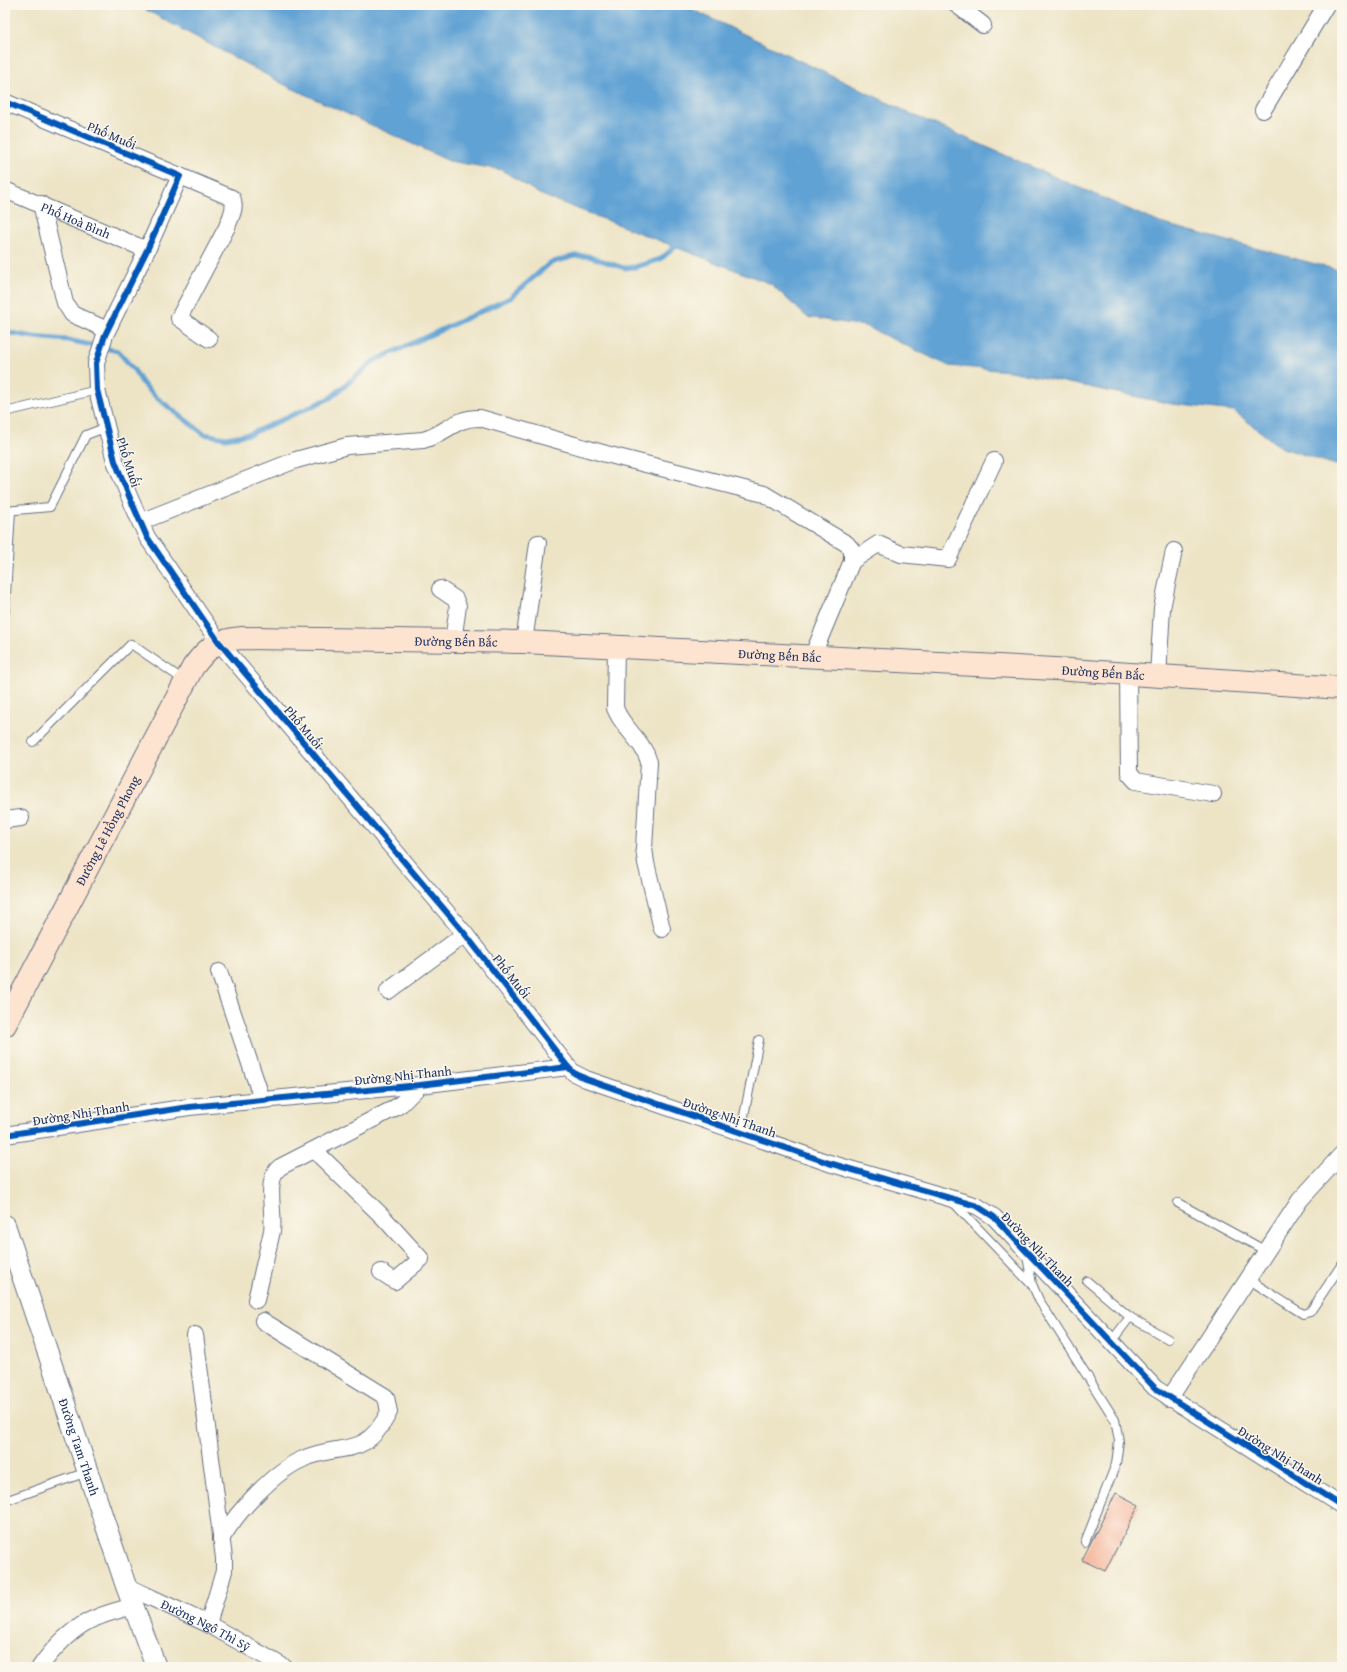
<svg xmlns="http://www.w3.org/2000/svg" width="1347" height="1672" viewBox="0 0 1347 1672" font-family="'Gentium Book Plus',serif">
  <rect width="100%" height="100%" fill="#fbf7ec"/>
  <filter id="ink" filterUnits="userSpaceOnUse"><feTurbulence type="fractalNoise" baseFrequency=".025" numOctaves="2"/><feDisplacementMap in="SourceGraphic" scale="8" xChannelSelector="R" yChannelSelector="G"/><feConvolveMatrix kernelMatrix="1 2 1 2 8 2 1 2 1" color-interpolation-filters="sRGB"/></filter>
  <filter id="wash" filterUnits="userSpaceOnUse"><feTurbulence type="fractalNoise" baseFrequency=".012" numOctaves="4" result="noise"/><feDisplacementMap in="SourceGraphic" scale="16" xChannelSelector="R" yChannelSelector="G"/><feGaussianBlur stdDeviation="0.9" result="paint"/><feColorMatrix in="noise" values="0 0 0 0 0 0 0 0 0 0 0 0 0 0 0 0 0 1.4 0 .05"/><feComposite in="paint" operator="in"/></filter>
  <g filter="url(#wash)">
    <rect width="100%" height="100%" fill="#ede4c6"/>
    <path fill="#61a2d4" stroke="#3e6899" d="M137 5H683L916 116 1160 223 1342 271V467L1280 447 1234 411 1172 404 1010 371 949 366 865 326 807 317 771 284 539 194 502 170 449 161 287 86Z"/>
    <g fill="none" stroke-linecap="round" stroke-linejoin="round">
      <path stroke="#61a2d4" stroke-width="5" d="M5 332 34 337 68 340 118 351 134 370 143 384 157 398 204 434 226 438 250 434 330 398 374 361 510 298 550 263 575 256H588L624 268 635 267 661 259 680 242"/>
    </g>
    <g id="blocks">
      <path fill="#f5a78b" d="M1116 1493 1139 1505 1105 1571 1082 1560Z"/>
    </g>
  </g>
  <g filter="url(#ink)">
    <use href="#blocks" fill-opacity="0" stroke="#646e82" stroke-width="1"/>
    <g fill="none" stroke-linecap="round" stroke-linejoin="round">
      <g stroke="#646e82" stroke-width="10">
        <g id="service">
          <path d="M5 412 97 390"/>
          <path d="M5 511 50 507 86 435 107 427"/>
          <path d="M5 611 11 511"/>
          <path d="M33 742 131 644 185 681"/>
          <path d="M741 1131 759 1040"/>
          <path d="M952 1201 1031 1284"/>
          <path d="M1178 1203 1266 1251"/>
          <path d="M1027 1256 1032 1284 1039 1300 1115 1420 1119 1441 1116 1464 1085 1542"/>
          <path d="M1248 1279 1303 1314 1310 1312 1342 1264"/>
          <path d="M1087 1281 1130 1317"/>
          <path d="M1111 1342 1130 1317 1168 1339"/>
          <path d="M5 1501 87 1472"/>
        </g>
      </g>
      <g stroke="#646e82" stroke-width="18">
        <g id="minor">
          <path d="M957 5 983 25"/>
          <path d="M5 102 180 176 147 250 105 335 96 363 97 390 115 461 129 496 147 537 218 641 465 934 568 1067"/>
          <path d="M1263 110 1326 5"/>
          <path d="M180 176 232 198C237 207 230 218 227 227L179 318 209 339"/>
          <path id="s1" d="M5 190 147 250"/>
          <path d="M41 204 65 303 72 314 107 330"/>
          <path d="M140 522 296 460 347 446 423 440C446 434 455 417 480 418L606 454 764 494 847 544 852 550V561L812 657"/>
          <path d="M852 561 878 544 901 554 948 559 994 461"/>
          <path d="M440 589 455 599 458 606 453 641"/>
          <path d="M524 642 538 543"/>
          <path d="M616 647 615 708C622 728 643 740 649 762L644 848 646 863 662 929"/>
          <path d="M1128 674 1129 773 1136 781 1213 794"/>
          <path d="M1158 676 1162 608 1174 551"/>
          <path d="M5 820 21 818"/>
          <path d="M219 972 262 1099"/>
          <path d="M388 991 465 934"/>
          <path d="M5 1135 189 1107 420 1085 568 1067 574 1073 586 1079 829 1163 977 1206 994 1217 1155 1388 1342 1506"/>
          <path d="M314 1150 383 1217 421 1259 395 1281 381 1272"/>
          <path d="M256 1300 272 1231C275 1212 264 1179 280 1167L393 1109 401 1104 420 1085"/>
          <path d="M195 1335 224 1558V1571L208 1624"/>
          <path d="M1169 1399 1300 1200 1342 1154"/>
          <path d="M221 1539C237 1512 274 1471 303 1459 343 1441 364 1461 389 1412L386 1397 263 1321"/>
          <path id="s2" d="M126 1586 208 1624 284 1667"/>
          <path d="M40 1667C54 1647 75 1625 98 1617 110 1612 122 1609 134 1606"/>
        </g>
      </g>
      <g stroke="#646e82" stroke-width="22">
        <g id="tertiary">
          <path id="s3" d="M5 1225 126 1586 156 1667"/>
        </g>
      </g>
      <g stroke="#646e82" stroke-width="24">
        <g id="secondary">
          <path id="s4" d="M5 1025 193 667C208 647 216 640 242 638L524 642 1055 669 1342 688"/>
        </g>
      </g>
      <use href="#service" stroke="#fff" stroke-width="8"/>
      <use href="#minor" stroke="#fff" stroke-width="16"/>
      <use href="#tertiary" stroke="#fff" stroke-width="20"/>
      <use href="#secondary" stroke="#fde4d1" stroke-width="22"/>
      <g stroke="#fbf7ec" stroke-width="8">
        <g id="cycleway">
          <path d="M5 102 180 176 147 250 105 335 96 363 97 390 115 461 129 496 147 537 218 641 465 934 568 1067"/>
          <path d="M5 1135 189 1107 420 1085 568 1067 574 1073 586 1079 829 1163 977 1206 994 1217 1155 1388 1342 1506"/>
        </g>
      </g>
      <use href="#cycleway" stroke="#0057b8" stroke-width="6"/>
    </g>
  </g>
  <g text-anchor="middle" stroke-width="3" stroke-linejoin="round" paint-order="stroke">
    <g font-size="13" fill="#1b2f5e" stroke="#fbf7ec">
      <text transform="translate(112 135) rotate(23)" y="5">Phố Muối</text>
      <text dy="5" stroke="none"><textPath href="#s1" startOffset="77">Phố Hoà Bình</textPath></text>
      <text transform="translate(129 462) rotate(72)" y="5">Phố Muối</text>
      <text dy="5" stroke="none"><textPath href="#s4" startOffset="678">Đường Bến Bắc</textPath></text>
      <text dy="5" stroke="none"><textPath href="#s4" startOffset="1002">Đường Bến Bắc</textPath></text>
      <text dy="5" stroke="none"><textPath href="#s4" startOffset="1326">Đường Bến Bắc</textPath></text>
      <text transform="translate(304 727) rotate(50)" y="5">Phố Muối</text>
      <text dy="5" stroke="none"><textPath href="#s4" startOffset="220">Đường Lê Hồng Phong</textPath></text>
      <text transform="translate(512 976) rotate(52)" y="5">Phố Muối</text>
      <text transform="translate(403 1075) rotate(-6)" y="5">Đường Nhị Thanh</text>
      <text transform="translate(81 1113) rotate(-9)" y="5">Đường Nhị Thanh</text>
      <text transform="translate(730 1117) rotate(19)" y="5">Đường Nhị Thanh</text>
      <text transform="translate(1038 1249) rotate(46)" y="5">Đường Nhị Thanh</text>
      <text dy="5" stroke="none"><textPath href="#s3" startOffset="234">Đường Tam Thanh</textPath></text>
      <text transform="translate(1281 1455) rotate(32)" y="5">Đường Nhị Thanh</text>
      <text dy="5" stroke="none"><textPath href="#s2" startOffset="89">Đường Ngô Thì Sỹ</textPath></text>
    </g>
  </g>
  <rect width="1347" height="1672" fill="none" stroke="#fbf7ec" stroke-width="20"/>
</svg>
